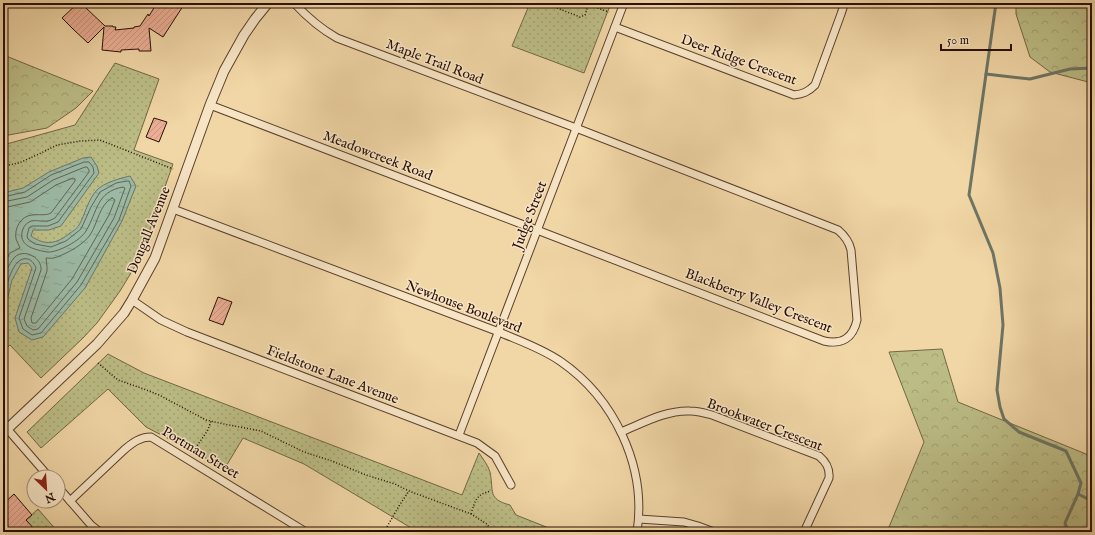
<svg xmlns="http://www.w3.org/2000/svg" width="1095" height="535" viewBox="0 0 1095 535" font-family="'IM FELL English',serif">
  <defs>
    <pattern id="forest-crowns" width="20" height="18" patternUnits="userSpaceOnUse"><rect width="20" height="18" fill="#bcbd86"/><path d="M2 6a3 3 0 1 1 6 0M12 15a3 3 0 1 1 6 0" fill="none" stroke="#a2a172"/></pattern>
    <pattern id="park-dots" width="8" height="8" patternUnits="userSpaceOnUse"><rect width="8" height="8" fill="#bcbd86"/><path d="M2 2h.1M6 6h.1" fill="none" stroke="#a2a172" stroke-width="1.8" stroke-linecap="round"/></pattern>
    <pattern id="water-ripples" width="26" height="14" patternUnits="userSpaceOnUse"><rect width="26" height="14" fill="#9bb9a4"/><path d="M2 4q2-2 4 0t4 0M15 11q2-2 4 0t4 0" fill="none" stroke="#869e8c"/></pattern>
    <pattern id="building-hatch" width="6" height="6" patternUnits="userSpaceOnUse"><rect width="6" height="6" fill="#ecaf96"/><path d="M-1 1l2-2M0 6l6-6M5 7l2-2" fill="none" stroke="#ca9580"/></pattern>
  </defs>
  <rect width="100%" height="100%" fill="#f1d6a6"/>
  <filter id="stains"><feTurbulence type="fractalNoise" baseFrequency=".005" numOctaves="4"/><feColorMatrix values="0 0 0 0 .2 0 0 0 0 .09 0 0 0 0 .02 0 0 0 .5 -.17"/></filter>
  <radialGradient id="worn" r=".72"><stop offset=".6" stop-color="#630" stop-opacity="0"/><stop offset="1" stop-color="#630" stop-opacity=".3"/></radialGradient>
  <g fill="url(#forest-crowns)" stroke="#726645">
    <path d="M1016 3H1092V83L1050 72 1030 57 1016 14Z"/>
    <path d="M3 53 6 56 93 91 76 108 47 128 3 136Z"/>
    <path d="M942 349 958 402 1086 454 1092 461V532H887L924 442 889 352Z"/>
  </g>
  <g fill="url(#park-dots)" stroke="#726645">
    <path d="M530 3H611L584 73 512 46Z"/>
    <path d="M115 63 159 79 134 150 173 164 147 238 134 268 120 291 97 323 83 338 41 378 10 345 3 351V145L75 125Z"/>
    <path d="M108 354 144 373 462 495 479 453C483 459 488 465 490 472 494 491 487 499 510 505L516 515 559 532H418L304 464 243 438 225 468 146 427 108 389 41 448 27 432Z"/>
    <path d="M38 509 58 532H32L26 520Z"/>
  </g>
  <path fill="url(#water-ripples)" stroke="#6d7564" d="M91 157 97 166 99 173 61 226 49 230H33L31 236C45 246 57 244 70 233 73 231 77 229 79 225 85 215 88 199 97 190 103 183 121 178 130 176L136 186 122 221 85 288 43 337 32 340 19 332 15 318 32 268 28 263 21 264 12 280 3 317V193L23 188 49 172 83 158Z"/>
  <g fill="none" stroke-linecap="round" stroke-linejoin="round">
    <g stroke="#626454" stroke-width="1">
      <path d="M3 197 25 192 51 175 84 162H89L93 167 94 173 58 222 48 226H32L29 228 27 236 28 239 35 244 51 247 66 241 81 229 91 207 100 192 116 183 127 181H129L131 186 119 220 81 285 41 333 32 335 23 329 19 318 36 268C35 265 32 260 28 259 12 255 6 289 3 300"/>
      <path d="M112 198 114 199 115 200 109 215 72 279 36 323H32L31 318 47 271V267L46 258C49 258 53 259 57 257 68 253 84 244 90 235 98 223 99 205 112 198Z"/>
      <path d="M3 202 27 197 53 180 85 167H87L89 170V172L55 218C53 219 49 221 47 221 41 222 34 219 29 222 25 224 23 228 22 232 19 247 37 250 47 252 58 253 81 240 86 231 98 211 96 192 123 187L125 188 114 218 77 282 38 329 33 330 27 326 24 319 41 270C42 258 26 249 16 256 11 260 5 273 3 279"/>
      <path d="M3 208 30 202 56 185 73 178 75 179V181L51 213C45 216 39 214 32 215 21 216 14 228 16 239 17 242 19 245 20 248L10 253 3 265"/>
    </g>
    <g stroke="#6d7564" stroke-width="3">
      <path d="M996 3 969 195 993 253 1000 288 1003 325 997 390 1000 407 1004 419 1019 432 1066 451 1081 483 1078 494 1065 523 1068 532"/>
      <path d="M986 74 1030 79 1070 69 1092 68"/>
      <path d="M1078 494 1092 501"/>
    </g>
  </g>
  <g fill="url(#building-hatch)" stroke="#280e04">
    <path d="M78 3H83L87 8H86L105 26H113V27H116L115 30 134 28V27L140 26 148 14 149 16 157 3H185L163 37 149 28 151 51H139V49L121 50V52L102 50 104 27 88 43 74 30 62 18Z"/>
    <path d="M154 118 167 122 159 142 146 137Z"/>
    <path d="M218 297 232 302 223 325 209 320Z"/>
    <path d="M14 494 32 515 26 520 37 532H3V504Z"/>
  </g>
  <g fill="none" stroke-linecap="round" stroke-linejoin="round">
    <g stroke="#5a402c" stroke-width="9">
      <g id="minor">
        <path d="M615 27 794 95C803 94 808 92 815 85L841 14 843 8V3"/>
        <path d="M210 105 537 230 824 341C842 345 853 338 857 320L851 250C849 241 845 236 838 230L576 128 337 38C321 29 307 17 294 3"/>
        <path d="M173 209 499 332C520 341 541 348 560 361 614 398 647 466 637 532"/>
        <path d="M132 300 161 320 187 332 477 443 495 456 511 485"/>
        <path d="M3 424 49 477"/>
        <path d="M621 432C643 423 666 410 690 411 698 411 705 413 712 415L819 456C826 462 830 468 829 478L804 532"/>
        <path d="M459 435 624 3"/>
        <path d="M58 487 91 525 100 532"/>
        <path d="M70 501 124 450C132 443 140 437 151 437L306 532"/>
        <path d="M639 519 684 522 698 526 714 532"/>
      </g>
    </g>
    <g stroke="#5a402c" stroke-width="11">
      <path id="tertiary" d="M3 433 97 344 124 313 132 300 155 258 210 105 224 71 244 35 255 19 268 3"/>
    </g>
    <g stroke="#280e04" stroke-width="1.5" stroke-dasharray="1 2" stroke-linecap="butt">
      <path d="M550 3 552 6 580 17 585 15 589 3"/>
      <path d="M589 5 609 12"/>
      <path d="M3 166 19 163 39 154 57 145 80 141 100 140 173 169"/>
      <path d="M98 363 118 380 144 389 159 395 206 420 224 424 261 431 304 452 332 461 366 475 395 484 409 491 471 514 487 524 492 532"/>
      <path d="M192 453 208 430 211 421"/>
      <path d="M471 514C475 501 476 494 491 491"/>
      <path d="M384 532 399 506 409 491"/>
    </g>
    <use href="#minor" stroke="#f6e4c5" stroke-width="7"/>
    <use href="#tertiary" stroke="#f6e4c5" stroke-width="9"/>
  </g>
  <g text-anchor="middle" stroke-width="3" stroke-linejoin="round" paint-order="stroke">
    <g font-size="14" fill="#280e04" stroke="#f6e4c5">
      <text transform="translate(739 59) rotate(20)" y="5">Deer Ridge Crescent</text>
      <text transform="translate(435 61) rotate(21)" y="5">Maple Trail Road</text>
      <text transform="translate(378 155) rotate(21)" y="5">Meadowcreek Road</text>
      <text transform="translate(529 215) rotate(-69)" y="5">Judge Street</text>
      <text transform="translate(148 230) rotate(-68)" y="5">Dougall Avenue</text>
      <text transform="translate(759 300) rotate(21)" y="5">Blackberry Valley Crescent</text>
      <text transform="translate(464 306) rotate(21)" y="5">Newhouse Boulevard</text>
      <text transform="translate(333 374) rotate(21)" y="5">Fieldstone Lane Avenue</text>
      <text transform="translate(765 424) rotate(21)" y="5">Brookwater Crescent</text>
      <text transform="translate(201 452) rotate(31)" y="5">Portman Street</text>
    </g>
  </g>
  <rect width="1095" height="535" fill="none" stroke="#f1d6a6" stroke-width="16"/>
  <rect x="4" y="4" width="1087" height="527" fill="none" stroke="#280e04" stroke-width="2"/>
  <rect x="8" y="8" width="1079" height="519" fill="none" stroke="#280e04"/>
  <g transform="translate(46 489) rotate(155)"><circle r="19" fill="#f6e4c5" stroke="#a48e78"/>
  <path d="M0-3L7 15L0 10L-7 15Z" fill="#8f2418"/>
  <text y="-6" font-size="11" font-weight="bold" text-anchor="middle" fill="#280e04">N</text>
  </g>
  <path d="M941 44v6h70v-6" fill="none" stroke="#280e04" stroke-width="2"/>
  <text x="947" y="44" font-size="12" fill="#280e04" stroke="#f6e4c5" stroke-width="3" paint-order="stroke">50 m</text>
  <rect width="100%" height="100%" filter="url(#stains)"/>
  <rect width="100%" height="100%" fill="url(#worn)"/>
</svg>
